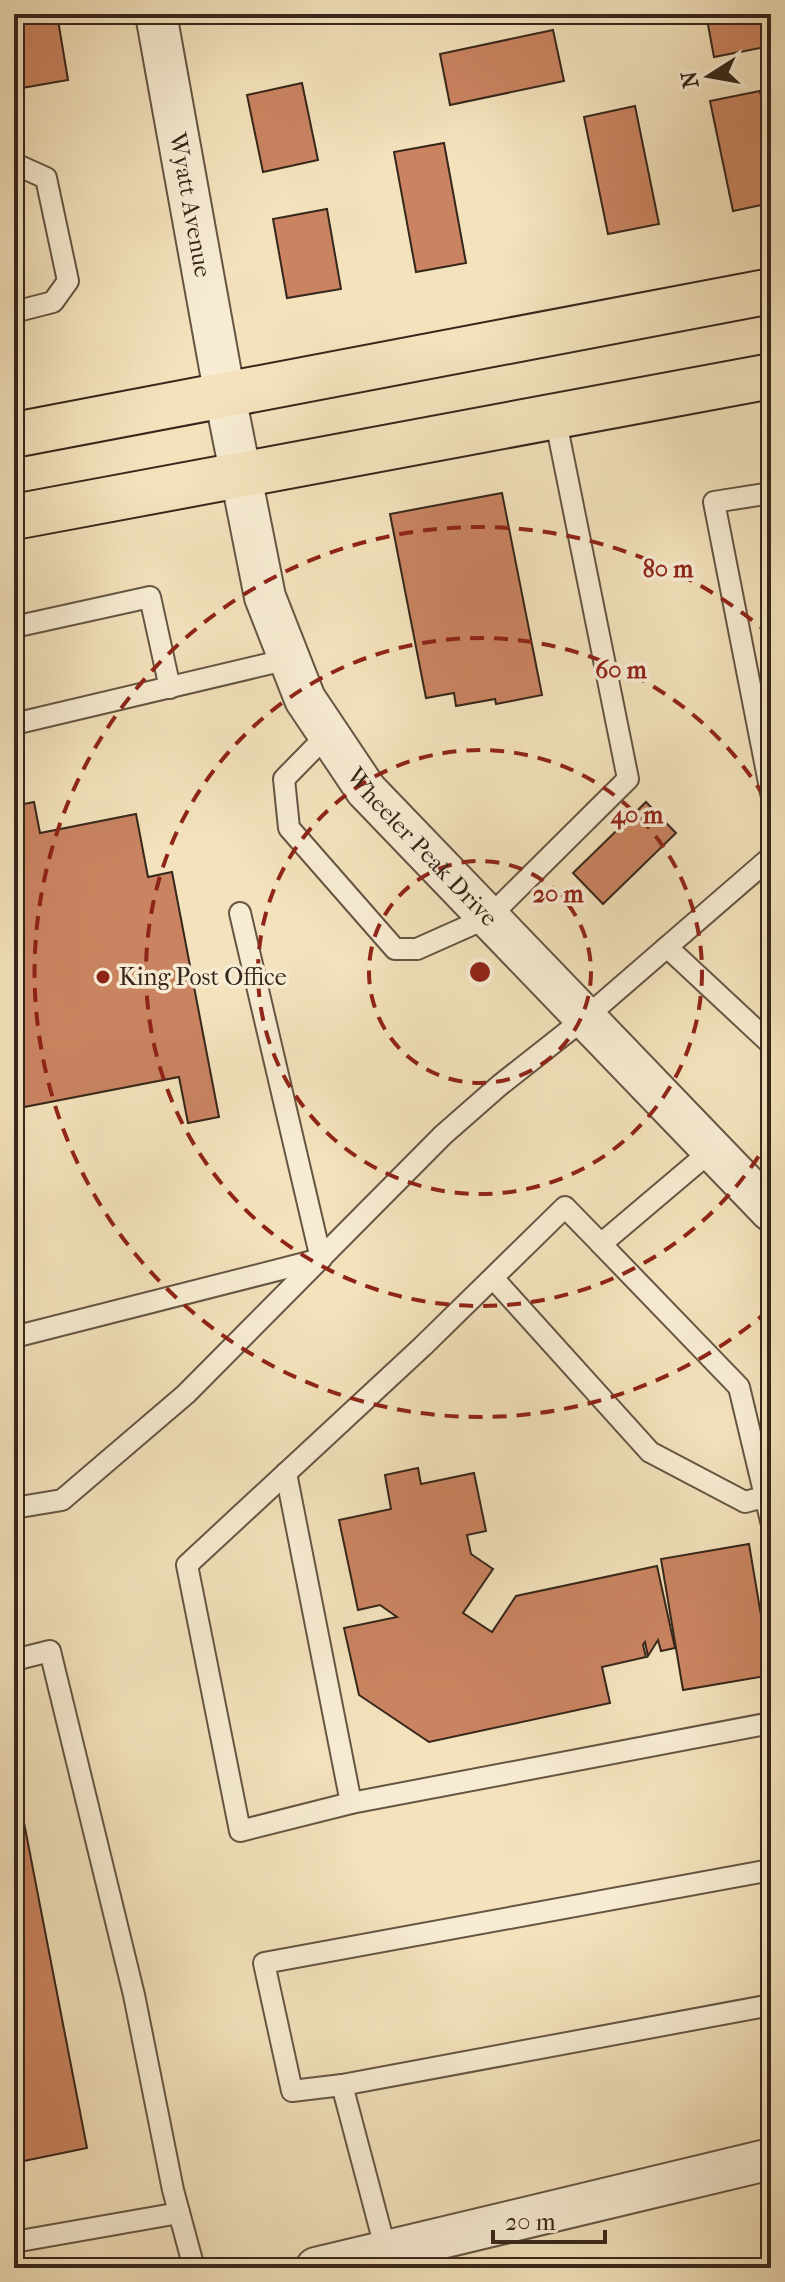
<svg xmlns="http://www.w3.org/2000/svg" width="785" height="2282" viewBox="0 0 785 2282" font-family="'IM FELL French Canon',serif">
  <rect width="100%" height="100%" fill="#f3e2bc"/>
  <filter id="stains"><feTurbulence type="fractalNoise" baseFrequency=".0025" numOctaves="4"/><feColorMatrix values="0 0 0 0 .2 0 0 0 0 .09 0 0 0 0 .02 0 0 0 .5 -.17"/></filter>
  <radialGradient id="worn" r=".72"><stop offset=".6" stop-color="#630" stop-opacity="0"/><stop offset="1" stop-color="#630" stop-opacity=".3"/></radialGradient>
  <g fill="#ca8461" stroke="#36261b" stroke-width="2">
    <path d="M14 14H57L68 80 16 89 14 75Z"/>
    <path d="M706 14H771V46L714 57Z"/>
    <path d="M553 30 564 81 450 105 440 54Z"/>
    <path d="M302 83 318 160 263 172 247 95Z"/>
    <path d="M760 91 771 145V203L733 211 710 101Z"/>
    <path d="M635 106 659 224 608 234 584 117Z"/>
    <path d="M444 143 466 263 416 272 394 152Z"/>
    <path d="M327 209 341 289 287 298 273 219Z"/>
    <path d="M502 493 542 695 496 704 495 699 456 706 454 693 426 698 390 514Z"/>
    <path d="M34 802 40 833 136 814 148 877 172 872 219 1117 188 1123 179 1077 14 1109V806Z"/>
    <path d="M646 802 676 833 603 904 573 873Z"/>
    <path d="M418 1468 421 1484 474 1473 486 1531 467 1535 471 1554 493 1569 463 1613 492 1632 516 1596 657 1566 675 1648 661 1651 658 1640 648 1656 645 1642 643 1645 646 1657 602 1667 610 1703 429 1742 359 1695 344 1628 397 1617 380 1605 358 1610 339 1520 391 1509 385 1475Z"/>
    <path d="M749 1544 771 1675 683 1690 661 1559Z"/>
    <path d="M14 1771 87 2148 14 2163Z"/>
  </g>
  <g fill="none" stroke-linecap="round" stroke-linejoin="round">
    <g stroke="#655543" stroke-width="24">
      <g id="service">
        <path d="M14 166 17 165 46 178 68 281 53 302 14 312"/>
        <path d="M771 493 714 502 771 793"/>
        <path d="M14 627 150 597 170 688"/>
        <path d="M14 724 289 659"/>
        <path d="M328 734 284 779 289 828 395 949H417L489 917 628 779 555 417"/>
        <path d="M667 947 771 1044"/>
        <path d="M712 1150 601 1244 565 1207 423 1346 187 1565 240 1831 351 1803 771 1723"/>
        <path d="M601 1244 739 1387 771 1521"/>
        <path d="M493 1278 650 1452 745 1502 771 1495"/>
        <path d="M14 1337 321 1259 240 913"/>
        <path d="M286 1473 351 1803"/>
        <path d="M14 1508 62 1500 186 1394 443 1135 500 1085 585 1018 771 857"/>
        <path d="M14 1660 50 1651 134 1995 173 2190 194 2268"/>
        <path d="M771 1870 264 1963 292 2091 342 2085 771 2005"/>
        <path d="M342 2085 386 2251"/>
        <path d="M14 2242 179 2213"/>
      </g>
    </g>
    <g stroke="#655543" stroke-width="44">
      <g id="minor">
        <path id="s1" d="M156 14 225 396 265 597 305 699 366 790 771 1211"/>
        <path d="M316 2268 771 2159"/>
      </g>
    </g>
    <g stroke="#36261b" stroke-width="48">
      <g id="primary">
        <path d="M14 435 771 291"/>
        <path d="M14 517 771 376"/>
      </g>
    </g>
    <use href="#service" stroke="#f7ecd3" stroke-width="20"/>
    <use href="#minor" stroke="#f7ecd3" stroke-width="40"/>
    <use href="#primary" stroke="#f3e2bc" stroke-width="44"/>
  </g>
  <g fill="none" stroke="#8f2418" stroke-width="4" stroke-dasharray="14 10">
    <circle cx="480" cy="972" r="111"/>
    <circle cx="480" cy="972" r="222"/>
    <path d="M771 1136A334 334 0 1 1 771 808"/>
    <path d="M769 1310A445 445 0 1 1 769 634"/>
  </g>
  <circle fill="#8f2418" stroke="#f7ecd3" stroke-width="3" cx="103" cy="977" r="8"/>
  <g text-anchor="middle" stroke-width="7" stroke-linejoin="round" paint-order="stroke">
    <g font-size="24" fill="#36261b" stroke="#f7ecd3">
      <text dy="8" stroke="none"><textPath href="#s1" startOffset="194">Wyatt Avenue</textPath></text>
      <text dy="8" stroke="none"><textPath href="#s1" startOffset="892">Wheeler Peak Drive</textPath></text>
    </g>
    <g font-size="24" fill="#36261b" stroke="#f7ecd3" text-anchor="start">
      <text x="119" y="985">King Post Office</text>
    </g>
  </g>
  <circle cx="480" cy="972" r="12" fill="#8f2418" stroke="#f7ecd3" stroke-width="4"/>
  <g font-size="24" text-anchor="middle" font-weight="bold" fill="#8f2418" stroke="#f7ecd3" stroke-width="7" stroke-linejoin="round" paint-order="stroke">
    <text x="668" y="577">80 m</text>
    <text x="621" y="678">60 m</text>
    <text x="637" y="823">40 m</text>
    <text x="558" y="902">20 m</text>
  </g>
  <rect width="785" height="2282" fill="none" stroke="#f3e2bc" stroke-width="48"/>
  <rect x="16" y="16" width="753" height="2250" fill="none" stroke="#36261b" stroke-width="4"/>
  <rect x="24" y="24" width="737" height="2234" fill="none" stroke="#36261b" stroke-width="2"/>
  <g transform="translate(709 76) rotate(259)" stroke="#f7ecd3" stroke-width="6" paint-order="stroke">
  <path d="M0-6L14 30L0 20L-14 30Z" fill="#36261b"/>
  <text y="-12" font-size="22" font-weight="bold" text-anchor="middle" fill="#36261b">N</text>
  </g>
  <path d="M493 2230v12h112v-12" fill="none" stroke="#36261b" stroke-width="4"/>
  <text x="505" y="2230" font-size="24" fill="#36261b" stroke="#f7ecd3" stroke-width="6" paint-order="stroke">20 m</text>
  <rect width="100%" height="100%" filter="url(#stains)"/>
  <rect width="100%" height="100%" fill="url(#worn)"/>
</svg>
